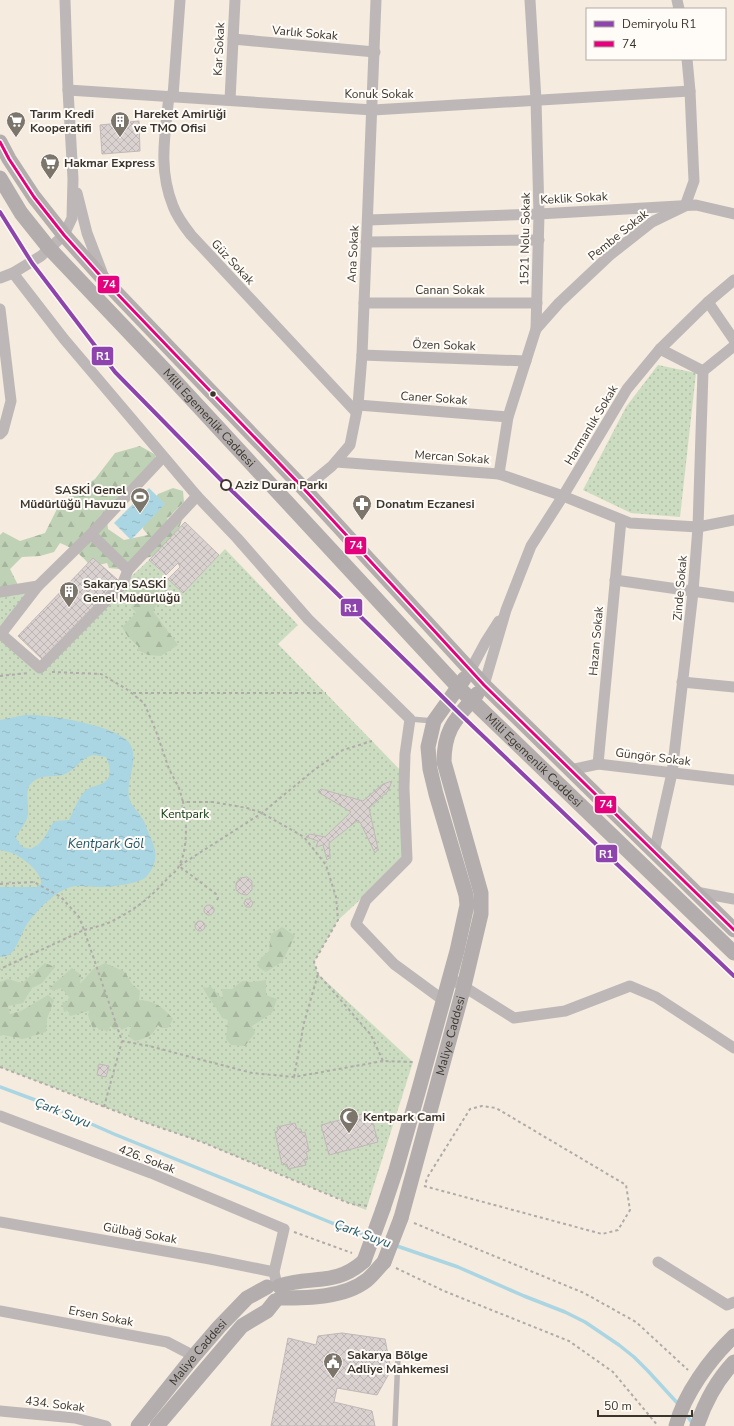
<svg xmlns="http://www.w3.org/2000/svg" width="734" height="1426" viewBox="0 0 734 1426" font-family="'Nunito Sans',sans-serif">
  <defs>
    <pattern id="grass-dots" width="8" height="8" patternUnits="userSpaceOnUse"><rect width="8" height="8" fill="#cbdcc1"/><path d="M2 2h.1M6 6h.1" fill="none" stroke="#afbda6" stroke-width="1.8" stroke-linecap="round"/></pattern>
    <pattern id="forest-firs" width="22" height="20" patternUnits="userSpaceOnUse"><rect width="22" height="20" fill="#c0d2b6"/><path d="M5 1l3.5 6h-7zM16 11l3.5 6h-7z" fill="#a6b59d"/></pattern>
    <pattern id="water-ripples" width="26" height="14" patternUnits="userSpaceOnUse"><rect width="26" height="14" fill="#aad5e2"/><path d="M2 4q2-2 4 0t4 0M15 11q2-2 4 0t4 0" fill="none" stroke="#93b7c2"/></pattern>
    <pattern id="building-cross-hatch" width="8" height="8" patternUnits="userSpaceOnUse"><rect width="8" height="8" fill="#dad2d0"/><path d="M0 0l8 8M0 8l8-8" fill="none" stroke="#bcb5b3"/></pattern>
  </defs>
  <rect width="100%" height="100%" fill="#f5ebdf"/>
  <g fill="url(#grass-dots)">
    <path d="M658 365 696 373 680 517 631 513 583 490 626 407Z"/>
    <path d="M225 549 298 625 278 644 404 774 407 857 338 920 314 962 318 974 413 1062 366 1210 202 1142 147 1123 0 1067V592L38 586 1 634 40 668 122 585 149 560 183 593Z"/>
  </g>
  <g fill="url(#forest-firs)">
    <path d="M140 446 156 455 151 477 106 513 108 529 124 540 148 535 143 529 145 512 158 494 173 488 183 491 184 502 167 519 169 521 182 520 179 528 160 553 119 569 109 568 107 563 91 567C83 556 73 548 60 543L54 552 40 556 22 557 10 569 18 585 9 597 0 596V535L3 532 20 541 45 533 60 503 95 479 115 453Z"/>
    <path d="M138 578 153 584 162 595 153 611 178 645 161 656 148 655 138 650V646L128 637 122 627 136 613 131 607 137 601 129 591 134 587Z"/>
    <path d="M282 927 295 936 282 962 266 972 257 966 261 958 269 951 271 934Z"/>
    <path d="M45 963 55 967 42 983 32 988 23 1003 8 1006 10 1014 21 1011 48 995 54 1000 47 1019 46 1032 23 1039 3 1035 0 1036V982L8 979 22 983Z"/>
    <path d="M105 963 125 972 132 984 140 991 139 1000C155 1001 162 1006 173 1019L168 1028H161L158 1025C152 1036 148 1038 135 1041L128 1036 132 1025 121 1030 120 1027 114 1030 111 1026 107 1032 103 1029 99 1030 97 1027 93 1029 88 1015 89 1011 70 1016 68 1011 64 1012 62 1002H67L69 997 61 988 53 991 49 988 72 968 81 975 80 984 93 969Z"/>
    <path d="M266 980V995L277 999 272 1013 252 1026 255 1033 245 1046 231 1045 226 1039 228 1020 222 1018C218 1008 205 995 203 987L207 988 210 986 223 999 222 989H232L242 981 252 982Z"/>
  </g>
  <g fill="url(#water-ripples)" fill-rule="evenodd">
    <path d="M149 488 165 504 131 540 114 523Z"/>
    <path d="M25 715C48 714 105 724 124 738 144 752 125 779 129 798 131 806 138 811 142 818 145 822 146 827 148 832 156 849 160 860 147 876 141 884 110 887 100 887 93 887 86 886 79 886 68 886 58 892 50 899 41 907 33 915 27 924 22 932 19 943 13 951 10 955 5 957 0 957V887H37L41 884C43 873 24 859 15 854 11 852 5 851 0 850V720ZM93 755 106 757C110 766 113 777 103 783 96 787 90 786 84 792 77 801 74 810 69 820L56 821 53 823 44 838 39 844 31 849 22 847 16 838C19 829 27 824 28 814 29 802 23 787 35 780 44 774 56 778 65 774 75 770 81 758 93 755Z"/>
  </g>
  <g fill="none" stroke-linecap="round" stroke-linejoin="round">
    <g stroke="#aad5e2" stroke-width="3.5">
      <path d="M0 1087 46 1104 114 1134 332 1223 369 1236"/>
      <path d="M394 1245 458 1267 524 1296 565 1312 585 1322 619 1345 634 1357 648 1371 680 1406"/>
      <path d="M685 1413 693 1424"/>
    </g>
  </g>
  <g fill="url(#building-cross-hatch)" stroke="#c0b8b6">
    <path d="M139 121 140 151 102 154 100 125Z"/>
    <path d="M185 522 219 555 183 593 168 579 180 567 178 563 166 575 149 560Z"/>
    <path d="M93 558 118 580 44 661 18 636Z"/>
    <path d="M392 781 388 791 369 808 378 849 375 853 361 824 358 820 329 843 330 857 327 860 323 845 316 847 318 841 306 837 310 834 325 837 351 812 318 792 321 789 363 801 383 784Z"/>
    <path d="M247 877 252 881V890L247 895 241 894 236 890V883L240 878Z"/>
    <path d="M246 899H250L253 903 251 907H246L244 903Z"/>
    <circle cx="209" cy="910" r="5"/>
    <circle cx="200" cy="926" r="5"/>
    <path d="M99 1064 109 1066 106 1077 97 1075Z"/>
    <path d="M370 1112 378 1142 329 1155 321 1125Z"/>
    <path d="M295 1123 297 1129H301L302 1133 305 1132 309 1151 306 1152 308 1159 304 1160 306 1165 288 1169 287 1164 282 1165 275 1132 278 1131 277 1127Z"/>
    <path d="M342 1333 385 1339 391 1370 377 1395 337 1388 334 1402 372 1411 375 1426H271L288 1338 316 1345 318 1336Z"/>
  </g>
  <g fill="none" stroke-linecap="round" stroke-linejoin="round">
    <g stroke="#b0aba8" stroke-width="2" stroke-dasharray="3 3" stroke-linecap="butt">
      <path d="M52 672 101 674 125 688 144 703 156 731 169 769 179 788 183 802"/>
      <path d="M0 676 28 673"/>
      <path d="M133 693H326"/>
      <path d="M0 884 34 882 61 897 79 917 84 930 0 969"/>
      <path d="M217 900 218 898 216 894 179 866 262 813 314 770 343 750 372 741"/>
      <path d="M383 1061 294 1077 252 1073 149 1046 122 1041 84 930C92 928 100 926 108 923 130 913 151 898 167 879 171 875 177 871 179 866 188 849 187 819 183 802H213L247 808 262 813 304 837 326 865 336 897 338 920 314 962 318 974 371 1035 383 1061 413 1062"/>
      <path d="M0 1067 147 1123 202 1142 351 1204 369 1206"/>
      <path d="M294 1077 304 1023 318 974"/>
      <path d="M104 1107 122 1041"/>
      <path d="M424 1186 602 1234 618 1230 630 1210 626 1185 496 1108 482 1106 470 1109 427 1178 425 1186"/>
      <path d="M414 1223 584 1293 636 1322 688 1370"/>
      <path d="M294 1232 352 1253"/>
      <path d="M396 1268 444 1291 569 1341 613 1372 658 1426"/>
    </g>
    <g stroke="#bdb8b7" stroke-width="5.5">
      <path d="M410 719 434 721"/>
      <path d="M395 1426 398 1357"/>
    </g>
    <g stroke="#bdb8b7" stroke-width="11">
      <path d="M677 0 679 9"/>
      <path d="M233 39 375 52"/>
      <path d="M68 90 373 110 690 91"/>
      <path d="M169 96C165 135 158 169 173 206 177 217 184 226 191 235L356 412"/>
      <path d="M173 96 180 0"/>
      <path d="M230 100 235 0"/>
      <path d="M77 193 87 233 103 275"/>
      <path d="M368 220 539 214 696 205 734 214"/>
      <path d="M366 242 539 240"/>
      <path d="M13 273 64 339 197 496 237 538 308 619 410 719 405 754 404 788 407 859 366 900 356 924 394 964 443 1000"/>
      <path d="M0 278 13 273 41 256 64 235 72 218 73 179 68 90 65 0"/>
      <path d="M708 302 734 340"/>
      <path d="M364 303H537"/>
      <path d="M0 309 11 401 3 431 0 434"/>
      <path d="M536 329 559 303 610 255 652 222 685 206 694 181 690 91 687 59"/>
      <path d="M362 355 526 361"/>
      <path d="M703 371 734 346"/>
      <path d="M358 405 508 417"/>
      <path d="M163 457 91 534 128 570 197 496"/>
      <path d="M336 462 499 474 563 496 630 523 698 527 734 520"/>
      <path d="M499 474 508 417 536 329 539 214 536 100 530 0"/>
      <path d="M304 489 332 466 350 445 358 405 362 355 376 0"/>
      <path d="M91 534 38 586 1 634 40 668 122 585 128 570"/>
      <path d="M615 580 734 597"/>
      <path d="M0 592 38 586"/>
      <path d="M470 671 485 643 499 621"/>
      <path d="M682 682 734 687"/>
      <path d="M484 685 506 610 531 546 563 496 627 389 660 349 708 302 734 280"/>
      <path d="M598 764 621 520"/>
      <path d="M570 770 598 764 734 780"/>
      <path d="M654 853 672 773 693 592 698 527 703 371 660 349"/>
      <path d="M696 892 734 899"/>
      <path d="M450 978 514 1018 565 1011 630 986 656 997 734 1048"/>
      <path d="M0 1116 151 1173 284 1229 274 1272 277 1285"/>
      <path d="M0 1222 210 1259 274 1272"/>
      <path d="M658 1262 727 1305 734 1302"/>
      <path d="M0 1311 167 1342 194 1356"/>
      <path d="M0 1411 75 1418 106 1426"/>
    </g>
    <g stroke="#b3aead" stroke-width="15">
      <path d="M0 142 9 159 34 197 64 235 106 282 304 489 484 685 734 930"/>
      <path id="s1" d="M0 178 21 213 49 248 162 367 458 687 734 953"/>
      <path d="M383 1209 396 1170 419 1089 457 951 467 905 466 895 436 794 430 769 428 747 434 721 464 679"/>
      <path id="s2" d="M401 1218 464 986 481 914V893L444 762C444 728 457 718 477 694"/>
      <path d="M279 1286C311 1275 335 1287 364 1261"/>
      <path d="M280 1298C308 1298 344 1298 367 1280 373 1275 378 1268 384 1262"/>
      <path id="s3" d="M138 1426 194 1356 219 1327 247 1298 267 1287"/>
      <path d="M157 1426 242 1326 267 1311 275 1301"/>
      <path d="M676 1426C684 1394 710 1359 734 1336"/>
      <path d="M697 1426C705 1402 717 1380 734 1362"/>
    </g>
    <g stroke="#b3aead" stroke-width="15">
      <path d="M364 1261 383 1209"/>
      <path d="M384 1262 401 1218"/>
    </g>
    <g stroke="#fffbf7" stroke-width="6">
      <path id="bus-1" d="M0 142 9 159 34 197 64 235 106 282 304 489 484 685 734 930"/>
    </g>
    <use href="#bus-1" stroke="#e5007d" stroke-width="3"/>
    <g stroke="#fffbf7" stroke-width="7">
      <path id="rail-1" d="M0 212 32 263 115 372 226 485 460 714 734 976"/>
    </g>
    <use href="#rail-1" stroke="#8e44ad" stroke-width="4"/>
  </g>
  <defs>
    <g id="supermarket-pin" transform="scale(1)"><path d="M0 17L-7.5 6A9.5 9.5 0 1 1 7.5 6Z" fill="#7c756b" stroke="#fffbf7"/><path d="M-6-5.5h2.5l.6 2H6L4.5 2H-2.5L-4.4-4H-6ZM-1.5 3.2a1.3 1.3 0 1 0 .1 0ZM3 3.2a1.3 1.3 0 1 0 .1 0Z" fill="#fff"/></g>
    <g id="building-pin" transform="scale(1)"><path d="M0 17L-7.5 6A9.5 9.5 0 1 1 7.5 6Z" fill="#7c756b" stroke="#fffbf7"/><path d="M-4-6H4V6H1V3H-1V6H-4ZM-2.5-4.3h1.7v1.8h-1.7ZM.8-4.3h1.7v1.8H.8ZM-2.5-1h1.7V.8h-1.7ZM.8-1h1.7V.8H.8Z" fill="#fff"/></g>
    <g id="stadium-pin" transform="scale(1)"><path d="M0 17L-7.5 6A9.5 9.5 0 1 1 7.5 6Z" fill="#7c756b" stroke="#fffbf7"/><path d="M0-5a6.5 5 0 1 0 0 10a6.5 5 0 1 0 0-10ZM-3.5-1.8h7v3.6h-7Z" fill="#fff"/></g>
    <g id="pharmacy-pin" transform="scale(1)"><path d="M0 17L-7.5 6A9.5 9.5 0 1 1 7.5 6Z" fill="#7c756b" stroke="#fffbf7"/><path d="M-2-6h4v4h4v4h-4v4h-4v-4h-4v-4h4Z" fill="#fff"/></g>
    <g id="mosque-pin" transform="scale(1)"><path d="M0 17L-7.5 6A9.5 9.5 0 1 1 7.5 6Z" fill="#7c756b" stroke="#fffbf7"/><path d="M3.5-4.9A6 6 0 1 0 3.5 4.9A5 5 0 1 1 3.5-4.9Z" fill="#fff"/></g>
    <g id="civic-pin" transform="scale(1)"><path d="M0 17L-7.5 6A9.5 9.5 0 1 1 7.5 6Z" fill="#7c756b" stroke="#fffbf7"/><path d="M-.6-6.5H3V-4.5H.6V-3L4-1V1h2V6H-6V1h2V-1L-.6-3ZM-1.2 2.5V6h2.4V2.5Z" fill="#fff"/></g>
  </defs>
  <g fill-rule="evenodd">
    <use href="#supermarket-pin" x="16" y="121"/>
    <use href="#building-pin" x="120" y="121"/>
    <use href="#supermarket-pin" x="50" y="163"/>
    <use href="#stadium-pin" x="140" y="497"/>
    <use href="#pharmacy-pin" x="362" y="504"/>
    <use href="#building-pin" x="69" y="591"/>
    <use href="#mosque-pin" x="349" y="1117"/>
    <use href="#civic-pin" x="333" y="1362"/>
  </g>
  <circle fill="#3b352d" stroke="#fffbf7" stroke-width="1.5" cx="213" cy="394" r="3.5"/>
  <circle fill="#fffbf7" stroke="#3b352d" stroke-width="2" cx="226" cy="485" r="5"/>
  <g text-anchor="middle" stroke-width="4" stroke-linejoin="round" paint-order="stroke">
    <g font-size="12" fill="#3b352d" stroke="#fffbf7">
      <text transform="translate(305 33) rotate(5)" y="4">Varlık Sokak</text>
      <text transform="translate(219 49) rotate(-87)" y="4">Kar Sokak</text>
      <text x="379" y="98">Konuk Sokak</text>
      <text transform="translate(574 198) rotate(-3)" y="4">Keklik Sokak</text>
      <text transform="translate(618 235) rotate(-39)" y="4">Pembe Sokak</text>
      <text transform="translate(525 239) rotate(-89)" y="4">1521 Nolu Sokak</text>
      <text transform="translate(353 254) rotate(-87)" y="4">Ana Sokak</text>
      <text transform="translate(233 262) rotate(47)" y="4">Güz Sokak</text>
      <text x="450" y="294">Canan Sokak</text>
      <text transform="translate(444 345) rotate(2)" y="4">Özen Sokak</text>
      <text transform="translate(434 398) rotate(4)" y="4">Caner Sokak</text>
      <text dy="4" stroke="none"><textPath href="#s1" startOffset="319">Milli Egemenlik Caddesi</textPath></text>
      <text transform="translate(591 425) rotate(-59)" y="4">Harmanlık Sokak</text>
      <text transform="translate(452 457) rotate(4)" y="4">Mercan Sokak</text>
      <text transform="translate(680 588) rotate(-85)" y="4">Zinde Sokak</text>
      <text transform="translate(596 641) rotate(-85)" y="4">Hazan Sokak</text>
      <text transform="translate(653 757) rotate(7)" y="4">Güngör Sokak</text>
      <text dy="4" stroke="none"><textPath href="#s1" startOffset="791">Milli Egemenlik Caddesi</textPath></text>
      <text dy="4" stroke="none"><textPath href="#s2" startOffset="189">Maliye Caddesi</textPath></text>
      <text transform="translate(147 1159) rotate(21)" y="4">426. Sokak</text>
      <text transform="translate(140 1233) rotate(10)" y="4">Gülbağ Sokak</text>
      <text transform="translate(101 1316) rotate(11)" y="4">Ersen Sokak</text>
      <text dy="4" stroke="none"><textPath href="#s3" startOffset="95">Maliye Caddesi</textPath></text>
      <text transform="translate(55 1404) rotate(7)" y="4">434. Sokak</text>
    </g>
    <g font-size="12" font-weight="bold" fill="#3b352d" stroke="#fffbf7" text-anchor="start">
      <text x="30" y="118">Tarım Kredi<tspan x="30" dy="14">Kooperatifi</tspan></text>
      <text x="134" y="118">Hareket Amirliği<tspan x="134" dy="14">ve TMO Ofisi</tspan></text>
      <text x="64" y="167">Hakmar Express</text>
      <text x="126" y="494" text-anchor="end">SASKİ Genel<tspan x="126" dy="14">Müdürlüğü Havuzu</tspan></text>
      <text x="376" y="508">Donatım Eczanesi</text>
      <text x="83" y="588">Sakarya SASKİ<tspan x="83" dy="14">Genel Müdürlüğü</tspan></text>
      <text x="363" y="1121">Kentpark Cami</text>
      <text x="347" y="1359">Sakarya Bölge<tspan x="347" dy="14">Adliye Mahkemesi</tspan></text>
    </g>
    <g font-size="12" font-weight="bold" fill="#3b352d" stroke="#fffbf7" text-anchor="start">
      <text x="235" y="489">Aziz Duran Parkı</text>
    </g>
    <g font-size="12" fill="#0a360d" stroke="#fffbf7">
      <text x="185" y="818">Kentpark</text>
    </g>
    <g font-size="13" font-style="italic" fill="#23586a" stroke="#fffbf7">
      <text x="106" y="848">Kentpark Göl</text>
      <text transform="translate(63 1112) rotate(22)" y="5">Çark Suyu</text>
      <text transform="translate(363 1233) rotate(20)" y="5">Çark Suyu</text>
    </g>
  </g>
  <g stroke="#fffbf7" stroke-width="1.5">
    <rect x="97" y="275" width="23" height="19" rx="4" fill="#e5007d"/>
    <rect x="91" y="346" width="23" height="20" rx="4" fill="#8e44ad"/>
    <rect x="344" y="536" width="23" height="19" rx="4" fill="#e5007d"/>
    <rect x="340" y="598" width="23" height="19" rx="4" fill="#8e44ad"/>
    <rect x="594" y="795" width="23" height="19" rx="4" fill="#e5007d"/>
    <rect x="595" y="844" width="23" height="19" rx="4" fill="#8e44ad"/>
  </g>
  <g font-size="11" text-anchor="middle" font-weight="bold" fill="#fff">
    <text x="109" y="288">74</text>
    <text x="103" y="360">R1</text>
    <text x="356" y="549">74</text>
    <text x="351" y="612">R1</text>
    <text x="606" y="808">74</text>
    <text x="606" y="858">R1</text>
  </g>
  <rect x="586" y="8" width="140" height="52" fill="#fffbf7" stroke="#b1aca6"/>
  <rect x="594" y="21" width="20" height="6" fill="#8e44ad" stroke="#b1aca6"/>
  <text x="622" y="28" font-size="12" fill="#3b352d">Demiryolu R1</text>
  <rect x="594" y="41" width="20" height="6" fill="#e5007d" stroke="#b1aca6"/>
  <text x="622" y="48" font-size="12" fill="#3b352d">74</text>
  <path d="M598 1410v6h94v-6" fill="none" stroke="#3b352d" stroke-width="2"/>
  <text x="604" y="1410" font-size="12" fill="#3b352d" stroke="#fffbf7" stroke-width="3" paint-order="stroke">50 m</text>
</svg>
